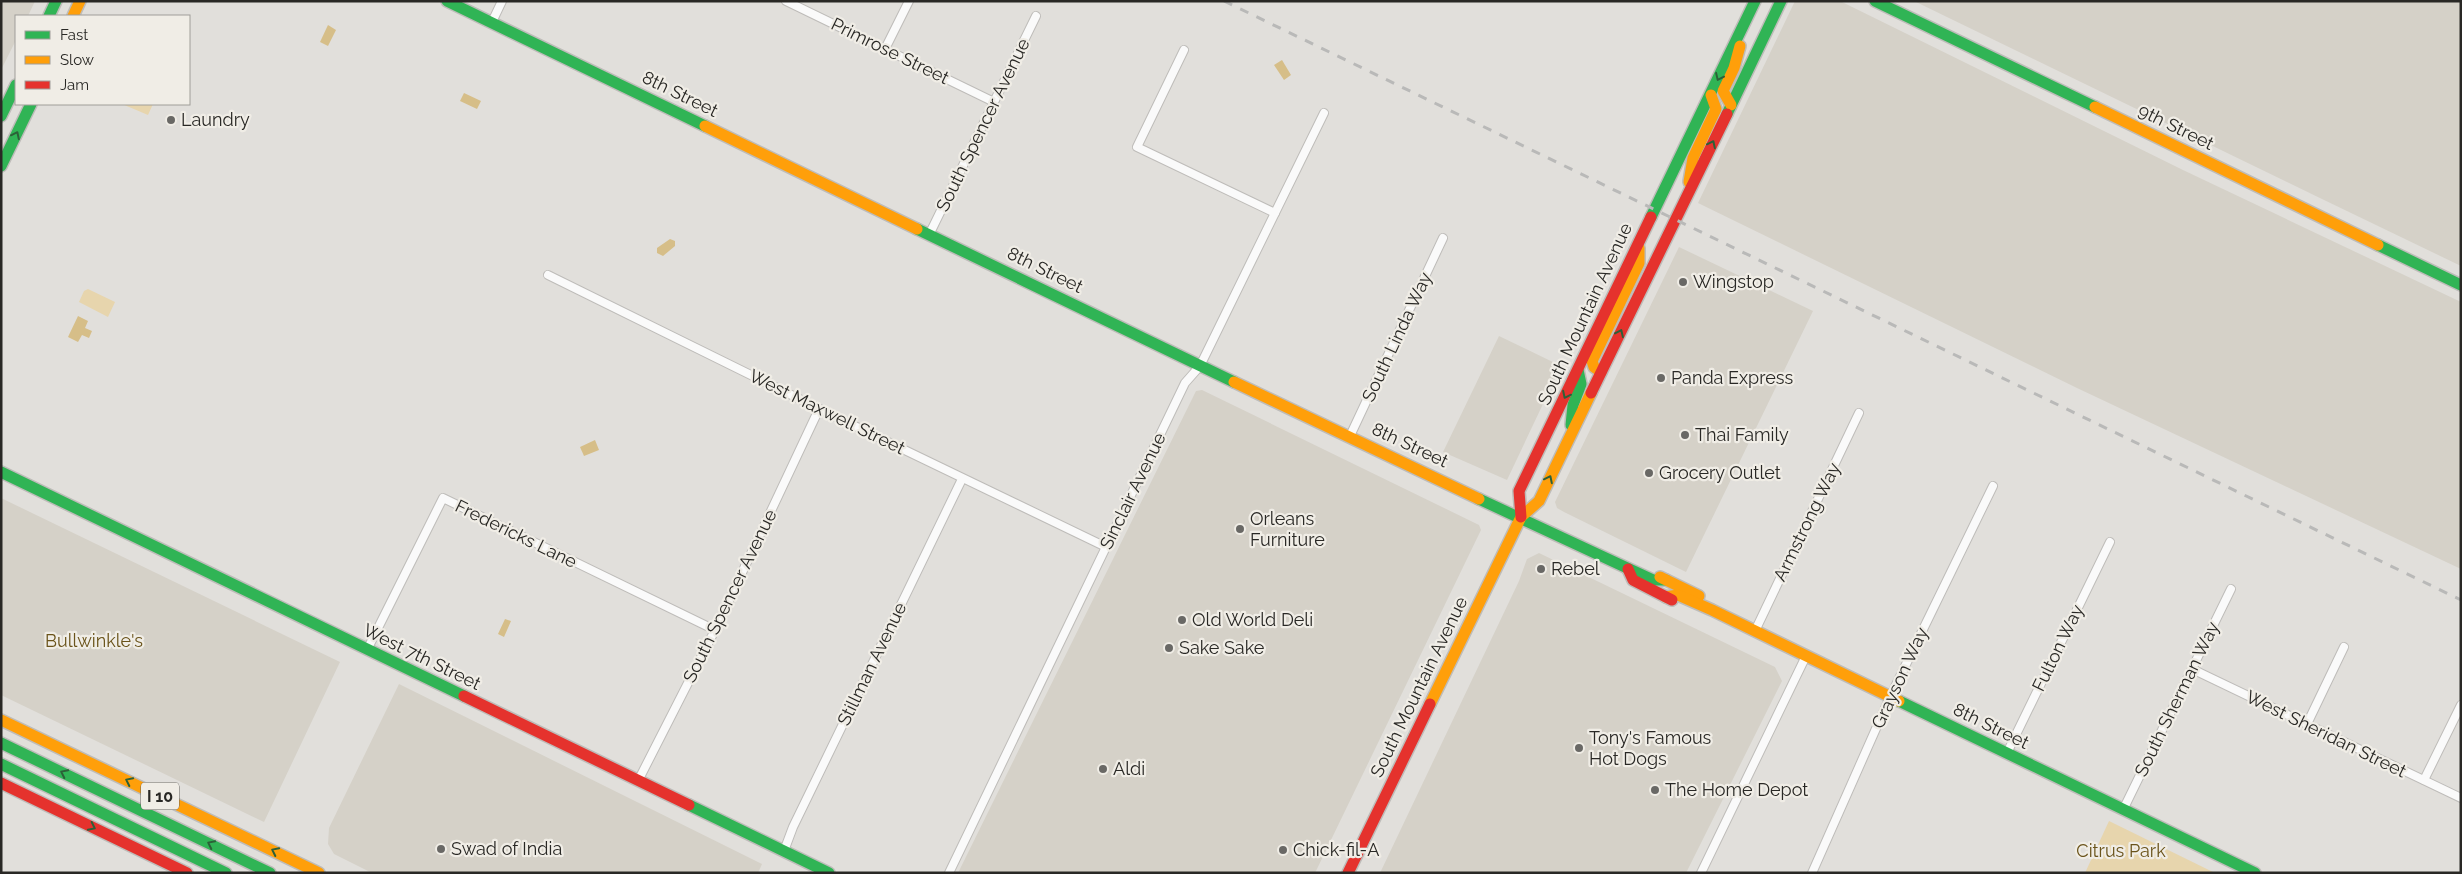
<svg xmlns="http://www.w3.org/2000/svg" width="2462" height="874" viewBox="0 0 2462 874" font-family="Raleway,sans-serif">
  <rect width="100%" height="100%" fill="#e1dfdb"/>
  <g fill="#d5d1c8">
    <path d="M1 1H35L28 16H16V40L1 70Z"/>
    <path d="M1795 1H1840L2183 170 2461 302V569L2077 388 1698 203Z"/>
    <path d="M1914 1H2461V266L2322 199Z"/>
    <path d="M1679 247 1813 311 1686 572 1564 512 1557 508 1555 502Z"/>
    <path d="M1499 336 1561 366 1507 480 1443 452Z"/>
    <path d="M1202 390 1479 525 1481 530 1315 873H958L1196 391Z"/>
    <path d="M1 498 340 662 264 822 1 695Z"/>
    <path d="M1539 553 1775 667 1782 681 1686 873H1380L1519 581 1527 559Z"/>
    <path d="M399 684 762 864 758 873H372L334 854 328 844 329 828Z"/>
  </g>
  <g fill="#e7d5ad">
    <path d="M122 104H153L148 115Z"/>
    <path d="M88 289 115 302 108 317 79 302 84 291Z"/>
    <path d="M2109 821 2215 873H2085Z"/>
  </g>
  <g fill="#d6be88">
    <path d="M328 25 336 30 328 46 320 42Z"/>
    <path d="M1282 60 1291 75 1284 80 1274 65Z"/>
    <path d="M464 93 481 101 477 109 460 101Z"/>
    <path d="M670 239 675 241V246L663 256 657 253V248Z"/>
    <path d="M78 316 88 321 85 328 92 331 89 338 82 335 78 342 68 337Z"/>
    <path d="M595 440 599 450 584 456 580 447Z"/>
    <path d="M505 619 511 621 504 637 498 634Z"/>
  </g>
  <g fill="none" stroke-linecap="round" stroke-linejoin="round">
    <g stroke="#bebcb9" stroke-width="10">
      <g id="street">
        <path d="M786 1 994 102"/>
        <path d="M492 22 502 1"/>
        <path d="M885 49 909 1"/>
        <path d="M1184 50 1137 147 1275 213"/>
        <path d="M930 233 1036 16"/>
        <path d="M548 275 832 415 1106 547"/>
        <path d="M1350 436 1443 238"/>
        <path d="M1755 631 1859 413"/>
        <path d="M367 650 443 498 715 630"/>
        <path d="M2192 669 2461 798"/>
        <path d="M2307 724 2344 647"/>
        <path d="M2007 753 2110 542"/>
        <path d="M2424 780 2461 705"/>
        <path d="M638 781 715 630 819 409"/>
        <path d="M2123 810 2231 589"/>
        <path d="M784 851 793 827 962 479"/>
        <path d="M949 873 1185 383 1200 366 1324 113"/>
        <path d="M1701 873 1806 656"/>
        <path d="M1812 873 1890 697 1993 486"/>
      </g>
    </g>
    <g stroke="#bebcb9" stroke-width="14">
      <g id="fast">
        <path d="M447 1 705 126"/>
        <path d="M1875 1 2095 107"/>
        <path d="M49 16 56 1"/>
        <path d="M1727 114 1781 1"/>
        <path d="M1 116 16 85"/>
        <path d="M1 166 31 104"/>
        <path d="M1651 217 1755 1"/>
        <path d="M917 229 1234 382"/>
        <path d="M2378 245 2461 285"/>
        <path d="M1571 425 1573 405 1581 384 1578 370"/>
        <path d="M1 472 464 696"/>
        <path d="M1479 499 1653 580H1666"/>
        <path d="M1899 701 2255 873"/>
        <path d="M1 743 270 873"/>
        <path d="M1 764 226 873"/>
        <path d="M689 805 829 873"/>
      </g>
    </g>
    <g stroke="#bebcb9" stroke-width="14">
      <g id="slow">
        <path d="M73 16 80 1"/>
        <path d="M1731 105 1723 91 1734 68 1740 46"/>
        <path d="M2095 107 2378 245"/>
        <path d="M705 126 917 229"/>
        <path d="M1689 182 1693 158 1716 109 1711 95"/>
        <path d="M1601 372 1594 367 1592 361 1639 263V248"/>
        <path d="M1234 382 1479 499"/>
        <path d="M1660 577 1699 596"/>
        <path d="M1666 597 1678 595 1712 610 1899 701"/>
        <path d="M1430 704 1521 517 1539 501 1591 393"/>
        <path d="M1 720 319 873"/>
      </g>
    </g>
    <g stroke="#bebcb9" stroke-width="14">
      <g id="jam">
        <path d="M1591 393 1727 114"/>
        <path d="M1521 517 1519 491 1651 217"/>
        <path d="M1628 569 1633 580 1672 600"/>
        <path d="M464 696 689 805"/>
        <path d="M1 783 187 873"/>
        <path d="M1348 873 1430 704"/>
      </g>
    </g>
    <use href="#street" stroke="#fafafa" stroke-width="8"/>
    <use href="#fast" stroke="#30b455" stroke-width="11"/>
    <use href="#slow" stroke="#ff9f0a" stroke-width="11"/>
    <use href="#jam" stroke="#e5322d" stroke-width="11"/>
    <path stroke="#b9b9b8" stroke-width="3" stroke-dasharray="9 9" stroke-linecap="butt" d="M1224 1 2461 600"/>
  </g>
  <defs><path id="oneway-chevron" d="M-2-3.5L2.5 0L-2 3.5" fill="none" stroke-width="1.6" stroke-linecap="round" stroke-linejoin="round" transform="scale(1.25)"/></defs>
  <g stroke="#2c6038">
    <use href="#oneway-chevron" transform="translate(1719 77) rotate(115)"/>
    <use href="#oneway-chevron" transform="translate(16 135) rotate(-64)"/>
    <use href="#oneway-chevron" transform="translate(1712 144) rotate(-64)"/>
    <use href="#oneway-chevron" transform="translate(1620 333) rotate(-65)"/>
    <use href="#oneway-chevron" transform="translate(1566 395) rotate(116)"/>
    <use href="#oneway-chevron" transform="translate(1549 479) rotate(-64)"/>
    <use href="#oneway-chevron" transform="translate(64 773) rotate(-154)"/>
    <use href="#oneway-chevron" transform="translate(129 781) rotate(-154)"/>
    <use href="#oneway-chevron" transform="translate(92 827) rotate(26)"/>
    <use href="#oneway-chevron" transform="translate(211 844) rotate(-154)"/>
    <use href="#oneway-chevron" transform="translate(275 851) rotate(-154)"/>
  </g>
  <g fill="#696865" stroke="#f0ede6" stroke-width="2">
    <circle cx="171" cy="120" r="5"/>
    <circle cx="1683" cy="282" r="5"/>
    <circle cx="1661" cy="378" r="5"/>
    <circle cx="1685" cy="435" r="5"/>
    <circle cx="1649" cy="473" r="5"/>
    <circle cx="1240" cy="529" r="5"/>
    <circle cx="1541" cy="569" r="5"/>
    <circle cx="1182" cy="620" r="5"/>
    <circle cx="1169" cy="648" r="5"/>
    <circle cx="1579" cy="748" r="5"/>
    <circle cx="1103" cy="769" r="5"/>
    <circle cx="1655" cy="790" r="5"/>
    <circle cx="441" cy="849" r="5"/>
    <circle cx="1283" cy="850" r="5"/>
  </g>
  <g text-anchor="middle" stroke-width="4.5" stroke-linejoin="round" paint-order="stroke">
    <rect fill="#f0ede6" stroke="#65635f" stroke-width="1" x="141" y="782.5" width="38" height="27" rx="4"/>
    <g font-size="16" font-weight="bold" fill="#292825">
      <text x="160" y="802">I 10</text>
    </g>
    <g font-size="18" fill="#292825" stroke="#f0ede6">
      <text transform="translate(890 51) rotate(26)" y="6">Primrose Street</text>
      <text transform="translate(680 94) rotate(26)" y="6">8th Street</text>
      <text transform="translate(983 125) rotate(-64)" y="6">South Spencer Avenue</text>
      <text transform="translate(2176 127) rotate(26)" y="6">9th Street</text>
      <text transform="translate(1045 270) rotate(26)" y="6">8th Street</text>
      <text transform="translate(1585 314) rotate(-65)" y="6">South Mountain Avenue</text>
      <text transform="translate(1397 337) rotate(-65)" y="6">South Linda Way</text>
      <text transform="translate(827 412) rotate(26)" y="6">West Maxwell Street</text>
      <text transform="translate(1410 445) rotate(25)" y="6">8th Street</text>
      <text transform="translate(1133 491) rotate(-64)" y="6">Sinclair Avenue</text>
      <text transform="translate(1807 522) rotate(-64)" y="6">Armstrong Way</text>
      <text transform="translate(516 534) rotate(26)" y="6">Fredericks Lane</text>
      <text transform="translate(730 596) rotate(-64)" y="6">South Spencer Avenue</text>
      <text transform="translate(2058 648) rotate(-64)" y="6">Fulton Way</text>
      <text transform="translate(422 657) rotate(26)" y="6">West 7th Street</text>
      <text transform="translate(872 664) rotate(-64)" y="6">Stillman Avenue</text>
      <text transform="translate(1900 678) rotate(-65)" y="6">Grayson Way</text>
      <text transform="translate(1419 687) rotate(-64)" y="6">South Mountain Avenue</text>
      <text transform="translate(2177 699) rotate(-64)" y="6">South Sherman Way</text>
      <text transform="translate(1991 726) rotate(26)" y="6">8th Street</text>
      <text transform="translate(2326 734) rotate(26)" y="6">West Sheridan Street</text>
    </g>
    <g font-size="18" fill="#292825" stroke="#f0ede6" text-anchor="start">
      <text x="181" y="126">Laundry</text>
      <text x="1693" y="288">Wingstop</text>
      <text x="1671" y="384">Panda Express</text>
      <text x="1695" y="441">Thai Family</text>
      <text x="1659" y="479">Grocery Outlet</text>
      <text x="1250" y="525">Orleans<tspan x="1250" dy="21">Furniture</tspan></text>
      <text x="1551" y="575">Rebel</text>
      <text x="1192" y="626">Old World Deli</text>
      <text x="1179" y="654">Sake Sake</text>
      <text x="1589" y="744">Tony's Famous<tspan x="1589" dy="21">Hot Dogs</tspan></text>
      <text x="1113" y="775">Aldi</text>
      <text x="1665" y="796">The Home Depot</text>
      <text x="451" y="855">Swad of India</text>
      <text x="1293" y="856">Chick-fil-A</text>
    </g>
    <g font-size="18" fill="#6a531a" stroke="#f0ede6">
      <text x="94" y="647">Bullwinkle's</text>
      <text x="2121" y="857">Citrus Park</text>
    </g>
  </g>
  <rect width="2462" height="874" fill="none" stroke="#292825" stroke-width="5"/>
  <rect x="15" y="15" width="175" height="90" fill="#f0ede6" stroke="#a09e99"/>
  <rect x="25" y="31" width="25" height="8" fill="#30b455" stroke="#a09e99"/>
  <text x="60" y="40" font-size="15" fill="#292825">Fast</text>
  <rect x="25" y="56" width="25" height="8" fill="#ff9f0a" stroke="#a09e99"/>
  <text x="60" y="65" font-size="15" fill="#292825">Slow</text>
  <rect x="25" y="81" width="25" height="8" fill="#e5322d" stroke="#a09e99"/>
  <text x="60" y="90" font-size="15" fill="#292825">Jam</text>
</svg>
